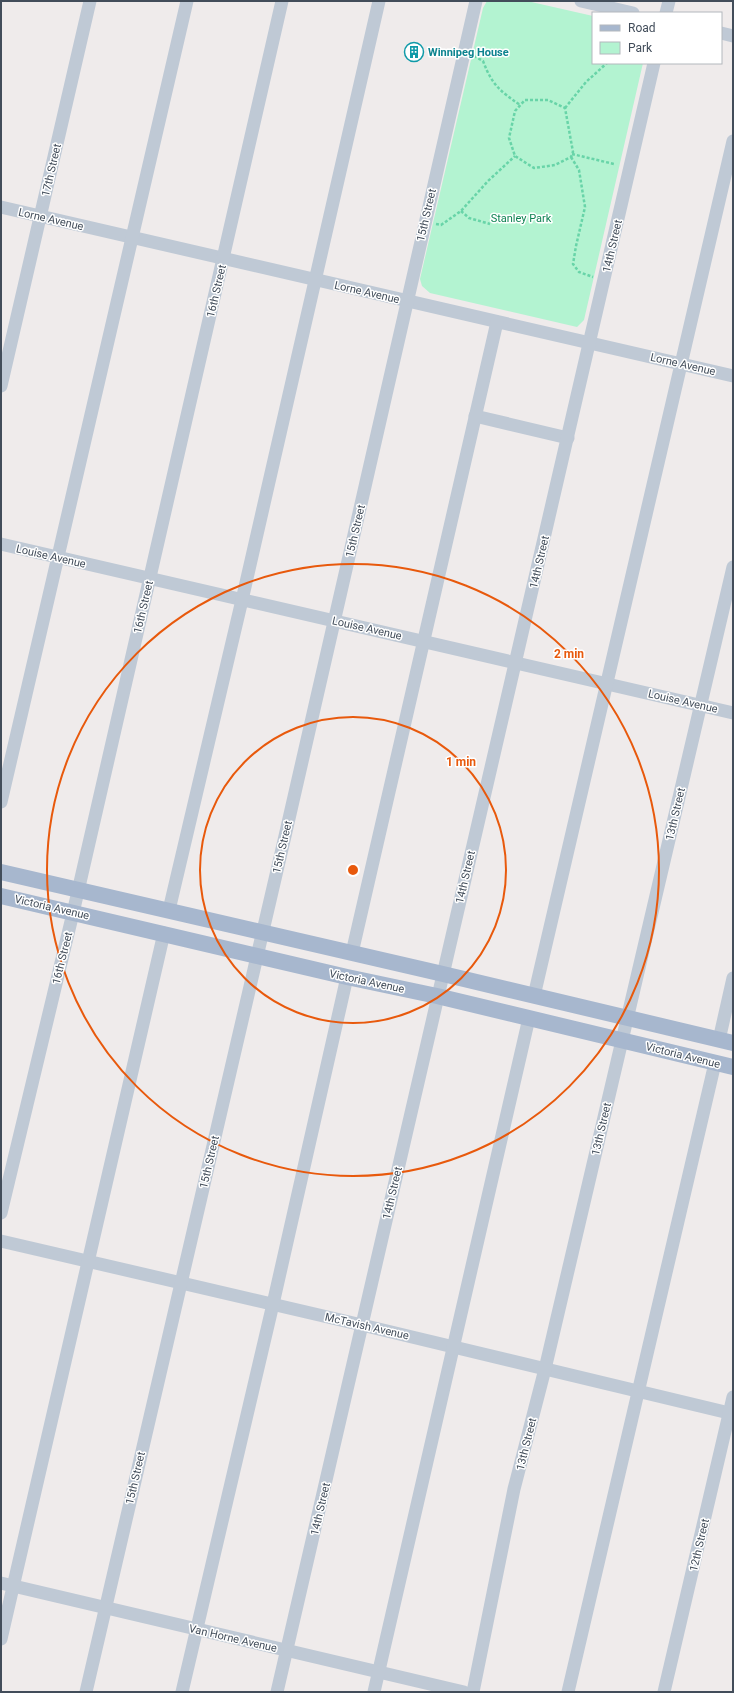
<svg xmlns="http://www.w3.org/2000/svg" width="734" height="1693" viewBox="0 0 734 1693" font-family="Roboto,sans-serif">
  <rect width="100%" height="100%" fill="#efebeb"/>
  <path fill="#b3f3d1" d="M487 1H527L593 16V63H643L584 320 577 327 430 293 422 286 420 279 483 8Z"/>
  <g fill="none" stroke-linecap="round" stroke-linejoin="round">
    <g stroke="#68d4a8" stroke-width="2.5" stroke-dasharray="3 2" stroke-linecap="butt">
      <path d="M474 56 483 61C492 85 500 91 520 105"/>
      <path d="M525 100H548L565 108 573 152 571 157 555 165 534 168 515 156 509 138 515 111Z"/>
      <path d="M565 108 586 82 607 63"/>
      <path d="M572 154 614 164"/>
      <path d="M571 157 579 170 585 207 576 246 573 264 579 272 593 277"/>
      <path d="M461 211 469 218 490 224"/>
      <path d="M436 224 441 225 461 211 488 181 515 156"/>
    </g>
    <g stroke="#bfc9d5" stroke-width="13">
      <path d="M581 1 633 13"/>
      <path d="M666 13 669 1"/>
      <path d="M721 33 733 36"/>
      <path d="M1 207 733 376"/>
      <path d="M1 386 90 1"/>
      <path d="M475 416 568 438"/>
      <path d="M1 544 733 713"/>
      <path d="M1 802 187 1"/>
      <path d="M169 910 242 600 379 1"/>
      <path d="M352 953 497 322"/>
      <path d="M534 996 733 141"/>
      <path d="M719 1040 733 978"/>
      <path d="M1 1213 73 913 282 1"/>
      <path d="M1 1241 362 1325 733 1414"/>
      <path d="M1 1583 464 1692"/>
      <path d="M1 1639 164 933"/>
      <path d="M86 1692C168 1335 253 979 334 622 382 415 427 207 476 1"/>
      <path d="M182 1692 273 1304 347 977"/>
      <path d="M277 1692 654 63"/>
      <path d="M374 1692 529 1018"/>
      <path d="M473 1692 514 1489 545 1369 733 567"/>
      <path d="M568 1692 715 1063"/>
      <path d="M664 1692 733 1397"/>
    </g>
    <g stroke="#a7b7ce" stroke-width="16">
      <path d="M1 872 443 974 733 1043"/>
      <path d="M1 896 347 977 437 996 733 1067"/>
    </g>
  </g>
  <g fill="none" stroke="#e8590c" stroke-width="2">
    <circle cx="353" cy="870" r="153"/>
    <circle cx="353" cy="870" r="306"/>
  </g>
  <defs>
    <g id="building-ring" transform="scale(1)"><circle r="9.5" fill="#fff" stroke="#0f9aa8" stroke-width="1.5"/><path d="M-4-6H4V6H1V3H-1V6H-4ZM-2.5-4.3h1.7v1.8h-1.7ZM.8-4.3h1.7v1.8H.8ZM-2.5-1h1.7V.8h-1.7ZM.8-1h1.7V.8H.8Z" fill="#0f9aa8"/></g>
  </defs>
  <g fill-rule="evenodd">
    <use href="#building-ring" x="414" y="52"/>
  </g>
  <g text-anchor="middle" stroke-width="3" stroke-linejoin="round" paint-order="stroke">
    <g font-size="11" font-weight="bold" fill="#0d838f" stroke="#fff" text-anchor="start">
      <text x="428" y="56">Winnipeg House</text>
    </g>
    <g font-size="11" fill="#424d5a" stroke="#fff">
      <text transform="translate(51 170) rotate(-77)" y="4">17th Street</text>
      <text transform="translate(426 215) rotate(-77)" y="4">15th Street</text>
      <text transform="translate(51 219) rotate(13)" y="4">Lorne Avenue</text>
      <text transform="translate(612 246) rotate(-77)" y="4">14th Street</text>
      <text transform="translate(216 291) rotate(-77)" y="4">16th Street</text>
      <text transform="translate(367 292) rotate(13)" y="4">Lorne Avenue</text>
      <text transform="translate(683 364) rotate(13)" y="4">Lorne Avenue</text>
      <text transform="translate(355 531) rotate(-77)" y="4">15th Street</text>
      <text transform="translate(51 556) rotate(13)" y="4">Louise Avenue</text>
      <text transform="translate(539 562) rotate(-77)" y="4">14th Street</text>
      <text transform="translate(143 607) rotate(-77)" y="4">16th Street</text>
      <text transform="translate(367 628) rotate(13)" y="4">Louise Avenue</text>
      <text transform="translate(683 701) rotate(13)" y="4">Louise Avenue</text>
      <text transform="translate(675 814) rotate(-77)" y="4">13th Street</text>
      <text transform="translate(282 847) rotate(-77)" y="4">15th Street</text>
      <text transform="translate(465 877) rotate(-77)" y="4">14th Street</text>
      <text transform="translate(52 907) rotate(13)" y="4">Victoria Avenue</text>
      <text transform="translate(62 958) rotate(-76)" y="4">16th Street</text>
      <text transform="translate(367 981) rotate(12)" y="4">Victoria Avenue</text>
      <text transform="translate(683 1055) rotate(14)" y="4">Victoria Avenue</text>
      <text transform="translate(601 1129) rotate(-77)" y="4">13th Street</text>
      <text transform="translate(209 1162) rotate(-77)" y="4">15th Street</text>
      <text transform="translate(392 1193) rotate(-77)" y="4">14th Street</text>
      <text transform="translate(367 1326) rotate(13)" y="4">McTavish Avenue</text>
      <text transform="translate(526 1444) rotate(-76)" y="4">13th Street</text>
      <text transform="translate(135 1478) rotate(-77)" y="4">15th Street</text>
      <text transform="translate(320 1509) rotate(-77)" y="4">14th Street</text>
      <text transform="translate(699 1545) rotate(-77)" y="4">12th Street</text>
      <text transform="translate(233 1638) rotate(13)" y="4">Van Horne Avenue</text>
    </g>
    <g font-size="11" fill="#0d8252" stroke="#fff">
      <text x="521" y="222">Stanley Park</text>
    </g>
  </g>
  <circle cx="353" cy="870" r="6" fill="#e8590c" stroke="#fff" stroke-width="2"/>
  <g font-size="12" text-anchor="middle" font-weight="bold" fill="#e8590c" stroke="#fff" stroke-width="3" stroke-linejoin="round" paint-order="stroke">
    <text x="569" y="658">2 min</text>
    <text x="461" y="766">1 min</text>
  </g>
  <rect width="734" height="1693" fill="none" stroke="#424d5a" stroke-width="4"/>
  <rect x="592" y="12" width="130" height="52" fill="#ffffff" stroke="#b3b8bd"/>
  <rect x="600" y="25" width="20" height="6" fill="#a7b7ce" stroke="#b3b8bd"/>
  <text x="628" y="32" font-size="12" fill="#424d5a">Road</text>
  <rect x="600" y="42" width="20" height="12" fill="#b3f3d1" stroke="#b3b8bd"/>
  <text x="628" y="52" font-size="12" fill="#424d5a">Park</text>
</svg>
